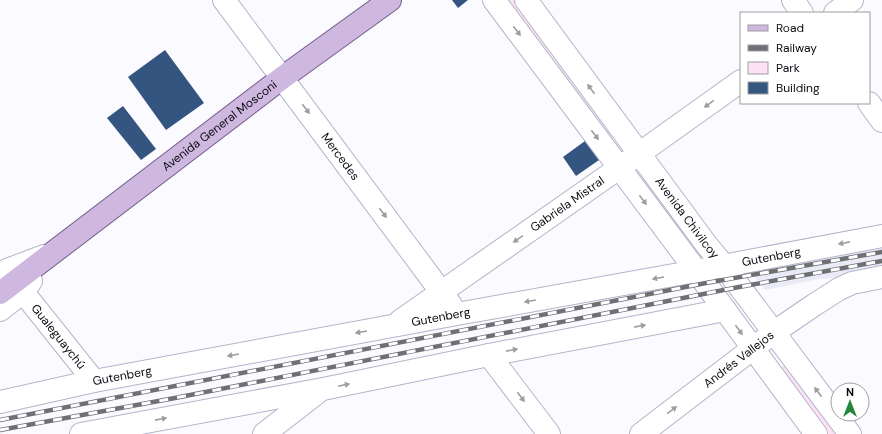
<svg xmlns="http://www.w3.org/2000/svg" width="882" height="434" viewBox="0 0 882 434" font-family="'DM Sans',sans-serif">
  <rect width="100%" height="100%" fill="#fafaff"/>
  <path fill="#eaebf6" d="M882 245V269L841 277 819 279 765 290 748 268Z"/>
  <g fill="#fde2f5">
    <path d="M503 0H514L613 130 614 136 612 137H608Z"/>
    <path d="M644 178 687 236 684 237 641 179Z"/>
    <path d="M785 365 840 434H829L781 371V367Z"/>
  </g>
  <g fill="#34557f">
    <path d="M452 0H468L458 8Z"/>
    <path d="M165 50 204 103 166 130 128 77Z"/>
    <path d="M123 106 156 149 141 160 107 118Z"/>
    <path d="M585 141 599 160 576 176 563 157Z"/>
  </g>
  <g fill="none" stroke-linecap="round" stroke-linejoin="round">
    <g stroke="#b3b5ca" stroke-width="24">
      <g id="minor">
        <path id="s1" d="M224 0 451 305"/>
        <path d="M494 0 683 253 816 434"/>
        <path id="s2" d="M526 0 706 244 724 266 850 434"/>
        <path d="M793 0 802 13"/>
        <path d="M835 13 852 0"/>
        <path d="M869 103 882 121"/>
        <path d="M0 276 7 270 44 256"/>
        <path id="s3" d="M23 292 94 381"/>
        <path d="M0 310 23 292 31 281"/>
        <path id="s4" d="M400 321 619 168 741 81"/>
        <path d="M489 355 549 434"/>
        <path id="s5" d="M0 402 94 381 457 314 696 271 882 236"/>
        <path d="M81 434 323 389 489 355 725 310"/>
        <path d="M264 434 318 392"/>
        <path id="s6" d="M641 434 773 333 814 305 839 289 852 283 882 277"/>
      </g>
    </g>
    <g stroke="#745d8b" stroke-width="24">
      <g id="major">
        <path id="s7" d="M0 293 282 78 390 0"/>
      </g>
    </g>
    <use href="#minor" stroke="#fff" stroke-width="22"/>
    <use href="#major" stroke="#ceb8e0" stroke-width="22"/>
    <g stroke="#6f7075" stroke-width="4.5">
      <g id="rail">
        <path d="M0 420 706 283 882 252"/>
        <path d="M0 430 175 398 739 287 882 261"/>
      </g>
    </g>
    <use href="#rail" stroke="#fff" stroke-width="3" stroke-dasharray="9" stroke-linecap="butt"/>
  </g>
  <defs><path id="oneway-solid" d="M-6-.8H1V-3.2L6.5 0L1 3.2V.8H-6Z"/></defs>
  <g fill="#9d9da0">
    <use href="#oneway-solid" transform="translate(517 31) rotate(53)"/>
    <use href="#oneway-solid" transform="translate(591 89) rotate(-126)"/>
    <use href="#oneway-solid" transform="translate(709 104) rotate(144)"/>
    <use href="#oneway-solid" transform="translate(306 109) rotate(53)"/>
    <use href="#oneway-solid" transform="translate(595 135) rotate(53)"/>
    <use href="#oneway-solid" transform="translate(643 200) rotate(53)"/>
    <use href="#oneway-solid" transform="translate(383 213) rotate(53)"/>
    <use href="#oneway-solid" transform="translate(518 239) rotate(145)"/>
    <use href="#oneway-solid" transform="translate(844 243) rotate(169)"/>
    <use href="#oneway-solid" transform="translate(658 278) rotate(170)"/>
    <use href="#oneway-solid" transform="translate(530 301) rotate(170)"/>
    <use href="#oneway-solid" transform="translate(640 326) rotate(-11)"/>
    <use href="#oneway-solid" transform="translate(739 330) rotate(54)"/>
    <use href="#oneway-solid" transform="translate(361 332) rotate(170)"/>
    <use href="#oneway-solid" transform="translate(512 350) rotate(-11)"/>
    <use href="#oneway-solid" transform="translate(233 355) rotate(170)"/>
    <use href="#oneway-solid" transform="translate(344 385) rotate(-12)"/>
    <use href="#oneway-solid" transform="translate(818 392) rotate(-127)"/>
    <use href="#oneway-solid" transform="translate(521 397) rotate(53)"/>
    <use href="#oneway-solid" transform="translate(672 410) rotate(-37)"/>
    <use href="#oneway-solid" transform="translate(161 419) rotate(-11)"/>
  </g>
  <g text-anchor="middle" stroke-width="4" stroke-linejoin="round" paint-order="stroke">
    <g font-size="12" fill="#0a0b11" stroke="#fff">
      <text dy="4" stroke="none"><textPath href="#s7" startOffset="276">Avenida General Mosconi</textPath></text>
      <text dy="4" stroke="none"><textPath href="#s1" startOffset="195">Mercedes</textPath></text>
      <text dy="4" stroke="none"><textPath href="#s4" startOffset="204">Gabriela Mistral</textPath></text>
      <text dy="4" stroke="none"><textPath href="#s2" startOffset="271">Avenida Chivilcoy</textPath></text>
      <text dy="4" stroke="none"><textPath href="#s5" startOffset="785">Gutenberg</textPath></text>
      <text dy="4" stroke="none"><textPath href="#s5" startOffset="449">Gutenberg</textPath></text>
      <text dy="4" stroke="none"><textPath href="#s3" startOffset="57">Gualeguaychú</textPath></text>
      <text dy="4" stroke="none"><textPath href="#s6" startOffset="123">Andrés Vallejos</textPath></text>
      <text dy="4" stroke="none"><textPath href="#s5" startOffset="125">Gutenberg</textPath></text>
    </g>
  </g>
  <rect x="740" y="12" width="130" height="92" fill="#ffffff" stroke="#9d9da0"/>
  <rect x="748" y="25" width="20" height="6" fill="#ceb8e0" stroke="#9d9da0"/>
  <text x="776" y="32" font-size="12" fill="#0a0b11">Road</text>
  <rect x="748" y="45" width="20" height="6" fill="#6f7075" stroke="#9d9da0"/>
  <text x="776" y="52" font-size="12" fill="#0a0b11">Railway</text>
  <rect x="748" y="62" width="20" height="12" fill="#fde2f5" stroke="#9d9da0"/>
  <text x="776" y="72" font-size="12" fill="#0a0b11">Park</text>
  <rect x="748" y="82" width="20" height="12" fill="#34557f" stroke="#9d9da0"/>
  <text x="776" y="92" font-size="12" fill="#0a0b11">Building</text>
  <g transform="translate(850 402)"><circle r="19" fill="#ffffff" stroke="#9d9da0"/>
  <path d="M0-3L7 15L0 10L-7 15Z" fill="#24873b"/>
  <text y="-6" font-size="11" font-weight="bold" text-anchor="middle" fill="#0a0b11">N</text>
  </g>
</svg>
